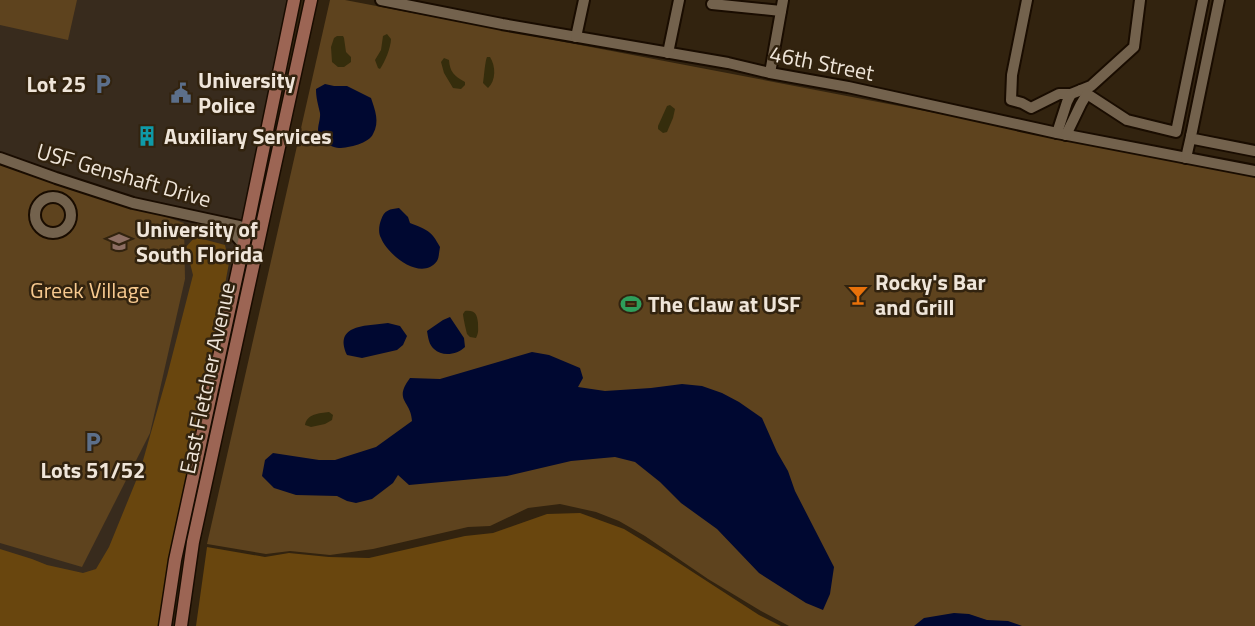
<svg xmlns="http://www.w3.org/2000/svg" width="1255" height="626" viewBox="0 0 1255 626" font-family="'Titillium Web',sans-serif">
  <rect width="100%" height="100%" fill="#32230f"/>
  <path fill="#382b1d" d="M0 0H290L156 626H0Z"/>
  <g fill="#5e431e">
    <path d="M0 0H77L68 40 0 25Z"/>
    <path d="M330 0H345L1255 174V626H789L761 611 708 579 645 536 619 521 596 512 560 504 528 508 490 526 468 527 373 549 330 555 290 551 266 554 207 544Z"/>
    <path d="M0 160 184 223 185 279 150 433 82 567 0 543Z"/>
  </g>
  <g fill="#69460e">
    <path d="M195 237 225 245 229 263 161 626H0V549L32 559 47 565 83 573 96 569 109 547 140 471 167 376 193 275 186 247Z"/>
    <path d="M580 513 624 529 665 554 759 615 781 626H196L207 547 265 557 289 553 329 557 369 558 465 536 493 533 547 514Z"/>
  </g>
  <g fill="#352d0c">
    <path d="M387 34 391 39C391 47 385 62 380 69L378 68 375 60 381 50 383 36Z"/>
    <path d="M337 36H343L344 38 346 52 351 57V62L344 67H338L332 62 331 47 334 38Z"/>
    <path d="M487 57H490C496 66 496 81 488 88L483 83C484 77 485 61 487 57Z"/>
    <path d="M444 58 449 60C450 72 454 76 465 82V85L461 89 453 88 444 73 441 62Z"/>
    <path d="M670 105 675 109 673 118 667 132 663 133 658 129V126L667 106Z"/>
    <path d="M465 311C475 310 477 314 478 323 478 330 479 332 476 338L470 337 467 334C466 330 463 317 463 314Z"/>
    <path d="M329 412 333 415 332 420 325 424 311 427 305 425C307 414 319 413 329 412Z"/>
  </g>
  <g fill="#000831">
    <path d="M325 84 334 86H347L371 98C375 110 380 122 373 134 369 143 349 148 339 148 334 148 326 144 322 140 314 131 321 122 320 113 318 104 316 98 316 89Z"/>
    <path d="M399 208 408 217 410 223C427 230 431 230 440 247 439 252 439 258 437 261 435 264 432 266 430 267 413 275 387 253 381 238 378 233 379 225 381 220 384 210 390 209 399 208Z"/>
    <path d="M450 317 464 338 465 347C457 355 442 357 434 349 429 345 428 337 427 331L443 320Z"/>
    <path d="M388 323 400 326 407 336 403 345 397 350 362 358 347 355C333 324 367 326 388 323Z"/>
    <path d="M532 352 549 355 580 368 583 378 578 387 605 391 651 388 682 384 702 386 722 393 739 402 762 418 777 452 788 471 795 491 834 567 830 594 823 610 806 603 759 573 717 529 681 503 660 482 635 462 615 457 571 461 507 476 409 485 398 475 393 483 372 499 356 503 347 501 337 496 296 495 274 488 262 476 265 460 273 453 319 460H335L376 447 412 421C411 400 393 401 410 378L440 379Z"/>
    <path d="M954 613 969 614 987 620 1008 621 1022 626H914L924 618Z"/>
  </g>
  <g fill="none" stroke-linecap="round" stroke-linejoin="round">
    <g stroke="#190c00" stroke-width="14">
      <g id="minor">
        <path d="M381 0 502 24 728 63 770 73 848 87 1057 133 1255 171"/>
        <path d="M1027 0 1012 75 1011 100 1022 103 1031 108 1059 94H1071L1081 90 1127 120 1176 132 1203 0"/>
        <path d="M1219 0 1191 136 1194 139 1255 151"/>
        <path d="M712 4 781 11"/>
        <path d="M576 37 584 0"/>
        <path d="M668 53 679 0"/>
        <path d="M770 73 783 0"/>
        <path d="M1081 90 1091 86 1134 47 1140 0"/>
        <path d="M1057 133 1067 102 1071 94"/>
        <path d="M1066 135 1081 104 1087 94"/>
        <path d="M0 158 56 178 133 203 239 226 260 234"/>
        <path d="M1186 158 1191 136"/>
        <circle cx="53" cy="215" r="18"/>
        <path d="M225 223 243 244"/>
      </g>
    </g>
    <g stroke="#190c00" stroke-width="15">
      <g id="major">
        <path d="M165 626 175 560 247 228 294 0"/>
        <path d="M181 626 193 542 311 0"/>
      </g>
    </g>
    <use href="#minor" stroke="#73624d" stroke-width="10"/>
    <use href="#major" stroke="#9c6554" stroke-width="12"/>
  </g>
  <defs>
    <g id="parking-bare" transform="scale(1.62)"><path d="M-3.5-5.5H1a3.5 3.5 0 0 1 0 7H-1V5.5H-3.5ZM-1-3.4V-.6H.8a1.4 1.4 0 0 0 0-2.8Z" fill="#5c6f8a" stroke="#32230f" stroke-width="2.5" paint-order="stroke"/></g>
    <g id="civic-bare" transform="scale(1.62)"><path d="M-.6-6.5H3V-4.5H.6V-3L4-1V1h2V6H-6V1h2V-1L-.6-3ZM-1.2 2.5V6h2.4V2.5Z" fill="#5c6f8a" stroke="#32230f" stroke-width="2.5" paint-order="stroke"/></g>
    <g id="building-bare" transform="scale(1.62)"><path d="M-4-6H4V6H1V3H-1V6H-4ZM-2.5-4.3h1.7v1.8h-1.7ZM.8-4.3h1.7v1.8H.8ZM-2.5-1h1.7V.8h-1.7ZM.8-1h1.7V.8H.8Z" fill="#0f9aa8" stroke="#32230f" stroke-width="2.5" paint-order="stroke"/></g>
    <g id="university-bare" transform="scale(1.62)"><path d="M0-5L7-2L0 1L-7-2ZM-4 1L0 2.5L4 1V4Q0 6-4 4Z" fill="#8d6e63" stroke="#32230f" stroke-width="2.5" paint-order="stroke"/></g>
    <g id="bar-bare" transform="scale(1.62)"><path d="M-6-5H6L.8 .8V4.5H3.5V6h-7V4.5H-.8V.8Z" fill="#e8710a" stroke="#32230f" stroke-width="2.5" paint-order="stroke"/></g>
    <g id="stadium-bare" transform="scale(1.62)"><path d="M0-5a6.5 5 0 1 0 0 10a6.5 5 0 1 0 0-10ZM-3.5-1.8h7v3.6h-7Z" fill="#2e9e5b" stroke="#32230f" stroke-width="2.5" paint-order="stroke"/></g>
  </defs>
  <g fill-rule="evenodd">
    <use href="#parking-bare" x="103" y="84"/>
    <use href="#civic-bare" x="181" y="93"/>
    <use href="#building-bare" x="147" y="136"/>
    <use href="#university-bare" x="119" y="242"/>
    <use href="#bar-bare" x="858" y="295"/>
    <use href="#stadium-bare" x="631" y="304"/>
    <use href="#parking-bare" x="93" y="442"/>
  </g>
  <g text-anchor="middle" stroke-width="5" stroke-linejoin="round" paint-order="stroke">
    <g font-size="22" fill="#efe5d9" stroke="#32230f">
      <text transform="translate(822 63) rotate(11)" y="8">46th Street</text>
      <text transform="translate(124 175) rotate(16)" y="8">USF Genshaft Drive</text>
      <text transform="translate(207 378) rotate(-78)" y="8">East Fletcher Avenue</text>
    </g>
    <g font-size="22" font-weight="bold" fill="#efe5d9" stroke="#32230f" text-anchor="start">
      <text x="198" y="88">University<tspan x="198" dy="25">Police</tspan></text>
      <text x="86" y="92" text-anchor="end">Lot 25</text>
      <text x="164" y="144">Auxiliary Services</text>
      <text x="136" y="237">University of<tspan x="136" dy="25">South Florida</tspan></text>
      <text x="875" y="290">Rocky's Bar<tspan x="875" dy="25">and Grill</tspan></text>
      <text x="648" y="312">The Claw at USF</text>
      <text x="93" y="478" text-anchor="middle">Lots 51/52</text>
    </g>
    <g font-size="22" fill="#f7c98f" stroke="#32230f">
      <text x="90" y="298">Greek Village</text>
    </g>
  </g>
</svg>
